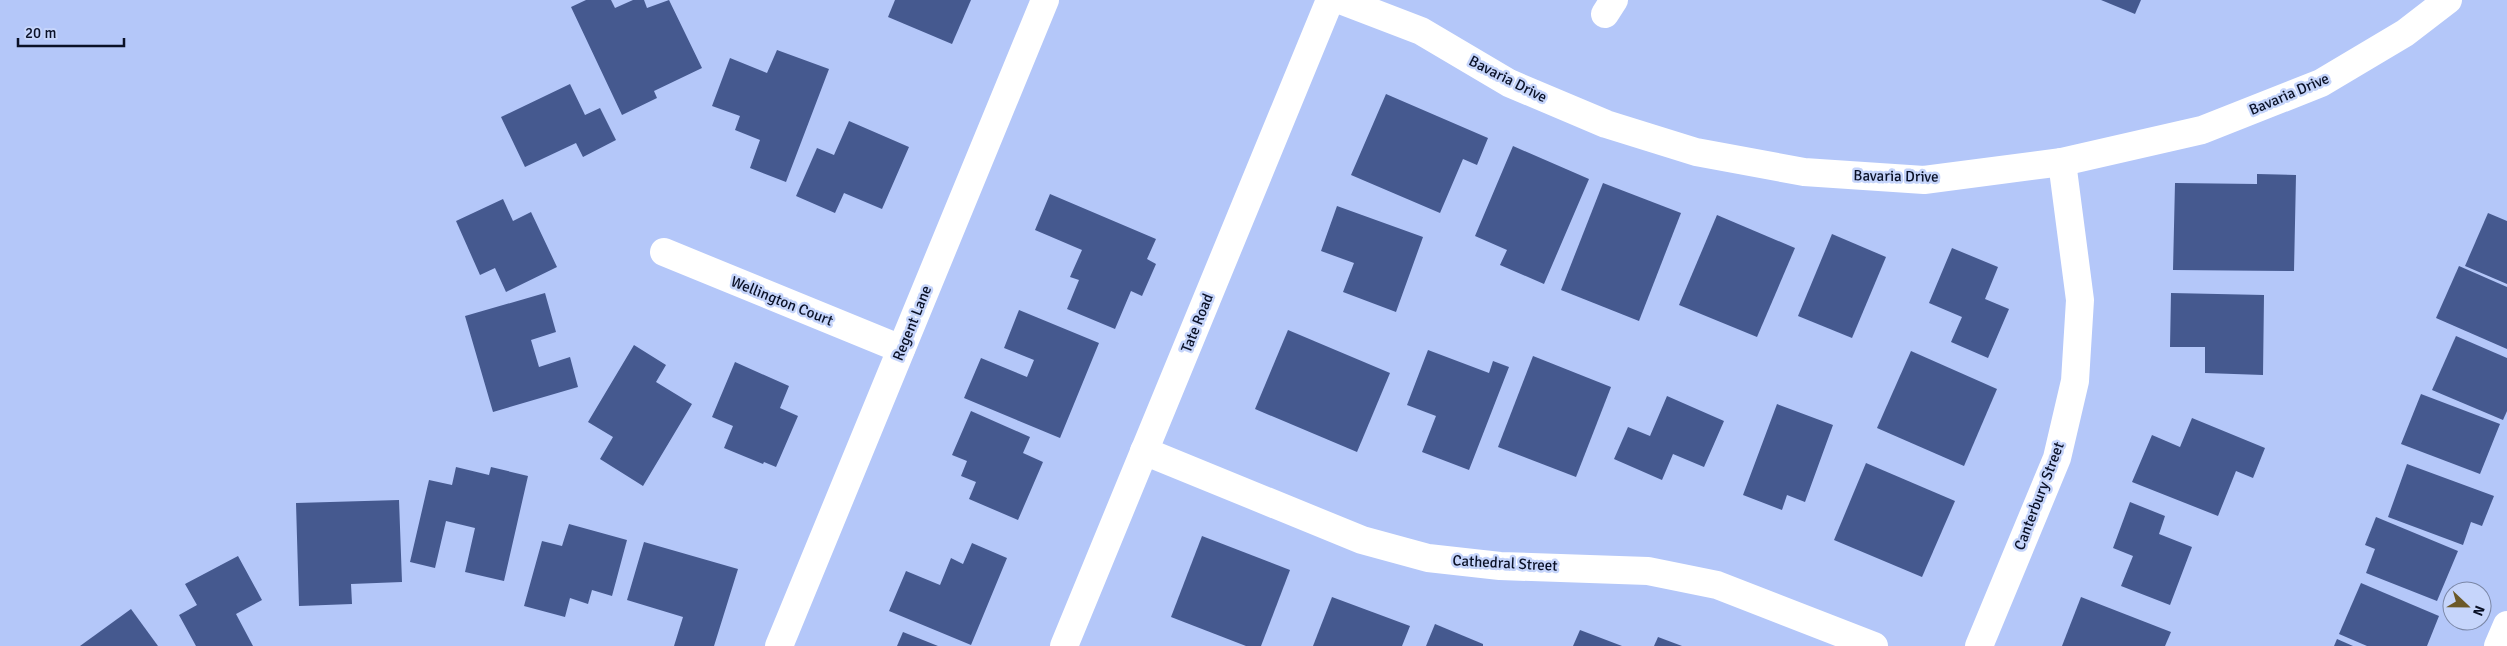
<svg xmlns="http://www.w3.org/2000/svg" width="2507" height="646" viewBox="0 0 2507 646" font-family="Signika,sans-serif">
  <rect width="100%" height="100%" fill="#b4c7f9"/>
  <g fill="#45598f">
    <path d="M586 0H611L615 8 633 0H644L647 8 669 0 702 68 654 91 657 98 622 115 571 7Z"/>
    <path d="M895 0H971L952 44 888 17Z"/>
    <path d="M2101 0H2141L2135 14Z"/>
    <path d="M777 50 829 69 786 182 750 168 760 140 735 130 740 116 712 106 730 58 767 73Z"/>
    <path d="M570 84 585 115 600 108 616 140 583 157 576 143 525 167 501 117Z"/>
    <path d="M1386 94 1488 138 1477 165 1463 159 1440 213 1351 175Z"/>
    <path d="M849 121 909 147 882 209 844 193 835 213 796 196 817 148 834 155Z"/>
    <path d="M1513 146 1589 179 1544 284 1500 265 1507 250 1475 236Z"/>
    <path d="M2257 174 2296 175 2294 271 2173 270 2175 183 2257 184Z"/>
    <path d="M1603 183 1681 213 1639 321 1561 290Z"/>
    <path d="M1050 194 1156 239 1147 259 1156 264 1142 296 1131 291 1115 329 1067 309 1079 280 1070 277 1082 250 1035 230Z"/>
    <path d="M503 199 513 221 531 212 557 267 506 292 495 268 480 275 456 221Z"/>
    <path d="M1337 206 1423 237 1396 312 1343 292 1354 263 1321 251Z"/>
    <path d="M2488 213 2507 221V284L2465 266Z"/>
    <path d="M1717 215 1795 248 1757 337 1679 305Z"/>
    <path d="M1832 234 1886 257 1852 338 1798 316Z"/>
    <path d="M1952 248 1998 267 1985 299 2009 309 1988 358 1951 342 1962 317 1929 303Z"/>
    <path d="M2459 266 2507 287V349L2436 318Z"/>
    <path d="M545 293 556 332 531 340 539 367 570 357 578 387 493 412 465 316Z"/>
    <path d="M2171 293 2264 295 2263 375 2205 373V347H2170Z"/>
    <path d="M1019 310 1099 343 1060 438 964 398 981 358 1027 377 1034 360 1004 348Z"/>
    <path d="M1288 330 1390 373 1357 452 1255 409Z"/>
    <path d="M2456 336 2507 358V411L2503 420 2432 390Z"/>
    <path d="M634 345 666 365 656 382 692 404 643 486 600 459 613 437 588 422Z"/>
    <path d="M1428 350 1489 373 1493 361 1509 367 1469 470 1422 452 1436 416 1407 405Z"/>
    <path d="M1911 351 1997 389 1964 466 1877 428Z"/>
    <path d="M1533 356 1611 387 1576 477 1498 447Z"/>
    <path d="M735 362 789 386 780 408 798 416 776 467 764 462 763 464 724 448 733 426 712 417Z"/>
    <path d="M2421 394 2500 424 2480 474 2401 444Z"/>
    <path d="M1667 396 1724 421 1704 467 1673 454 1662 480 1614 459 1628 427 1650 436Z"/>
    <path d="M1777 404 1833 425 1805 502 1787 495 1782 510 1743 495Z"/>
    <path d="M971 411 1030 437 1023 453 1043 462 1018 520 969 499 976 482 961 476 967 461 952 455Z"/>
    <path d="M2192 418 2265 448 2253 478 2236 471 2218 516 2132 482 2152 435 2180 447Z"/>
    <path d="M1866 463 1955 501 1922 577 1834 540Z"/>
    <path d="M2407 464 2494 496 2482 526 2471 522 2463 545 2388 517Z"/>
    <path d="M456 467 489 475 491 467 528 476 504 581 465 572 475 528 446 521 435 568 410 562 429 480 452 485Z"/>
    <path d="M399 500 402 582 351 584 352 604 299 606 296 503Z"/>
    <path d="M2130 502 2165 516 2159 534 2192 547 2170 605 2121 586 2133 556 2113 548Z"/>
    <path d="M2376 517 2458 551 2437 601 2366 573 2375 549 2365 545Z"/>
    <path d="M569 524 627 540 612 596 592 590 588 604 570 598 565 617 524 606 542 541 562 546Z"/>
    <path d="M1202 536 1290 570 1261 646H1246L1171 617Z"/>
    <path d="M644 542 738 569 714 646H674L683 617 627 600Z"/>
    <path d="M972 543 1007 558 971 645 889 611 906 571 940 585 951 558 963 564Z"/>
    <path d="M238 556 262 600 236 614 253 646H196L179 615 197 605 185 584Z"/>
    <path d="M2361 583 2439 616 2427 646H2367L2339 634Z"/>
    <path d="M1332 597 1410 626 1402 646H1313Z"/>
    <path d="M2081 597 2171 632 2165 646H2062Z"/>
    <path d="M131 609 158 646H80Z"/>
    <path d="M1435 624 1483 644V646H1426Z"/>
    <path d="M1580 630 1622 646H1573Z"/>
    <path d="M903 632 938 646H897Z"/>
    <path d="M1658 637 1682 646H1654Z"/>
    <path d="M2337 639 2353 646H2334Z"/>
  </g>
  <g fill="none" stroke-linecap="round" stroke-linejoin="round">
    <g stroke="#fff" stroke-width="28">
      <path d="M1340 0 1421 31 1509 83 1606 124 1696 152 1804 172 1924 180 2062 162 2202 130 2321 83 2405 33 2448 0"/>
      <path d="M1605 14 1614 0"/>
      <path d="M664 252 901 349"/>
      <path d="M1144 451 1362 540 1428 558 1500 566 1648 571 1717 585 1874 646"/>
      <path d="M779 646 1045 0"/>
      <path d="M1064 646 1330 0"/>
      <path d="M1979 646 2057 458 2075 381 2080 300 2062 162"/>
      <path d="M2498 646 2507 625"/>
    </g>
  </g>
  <g text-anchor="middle" stroke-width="5" stroke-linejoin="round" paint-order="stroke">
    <g font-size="15" fill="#0a1127" stroke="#c6d5fb">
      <text transform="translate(1508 79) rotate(27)" y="5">Bavaria Drive</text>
      <text transform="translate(2289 94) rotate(-23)" y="5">Bavaria Drive</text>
      <text transform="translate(1896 176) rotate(1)" y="5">Bavaria Drive</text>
      <text transform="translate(782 301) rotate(22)" y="5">Wellington Court</text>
      <text transform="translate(912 323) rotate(-68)" y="5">Regent Lane</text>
      <text transform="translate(1197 323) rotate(-68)" y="5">Tate Road</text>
      <text transform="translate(2039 496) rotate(-69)" y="5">Canterbury Street</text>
      <text transform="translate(1505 563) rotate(3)" y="5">Cathedral Street</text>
    </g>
  </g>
  <g transform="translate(2467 606) rotate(112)"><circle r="24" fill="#c6d5fb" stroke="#7b87a6"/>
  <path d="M0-4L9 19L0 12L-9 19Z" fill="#6c5928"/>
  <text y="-8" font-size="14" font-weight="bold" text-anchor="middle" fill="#0a1127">N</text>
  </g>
  <path d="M18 38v8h106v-8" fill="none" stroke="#0a1127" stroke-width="2.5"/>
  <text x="25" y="38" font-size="15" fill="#0a1127" stroke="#c6d5fb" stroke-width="4" paint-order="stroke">20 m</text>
</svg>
